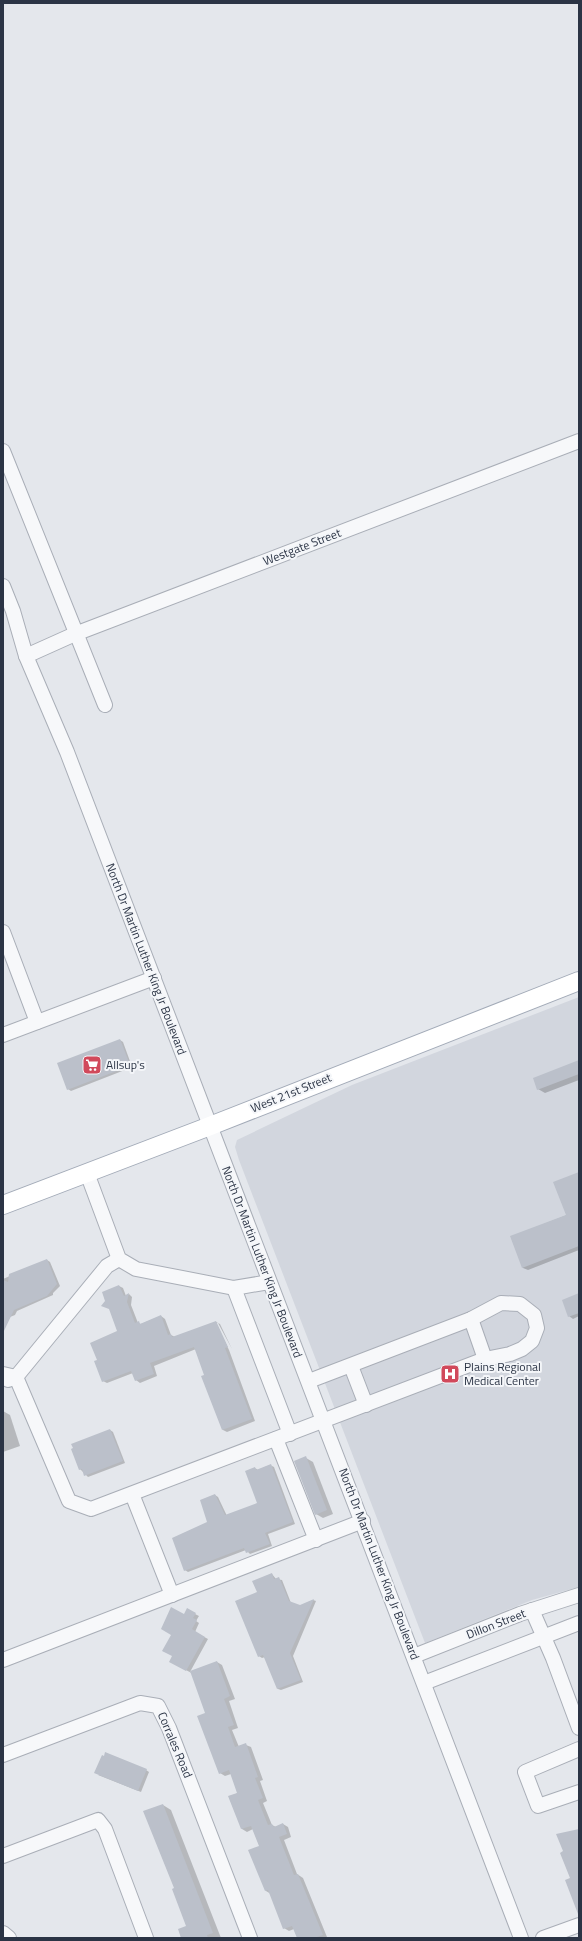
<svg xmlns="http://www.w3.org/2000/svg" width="582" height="1941" viewBox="0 0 582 1941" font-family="'Titillium Web',sans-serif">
  <rect width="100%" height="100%" fill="#e4e7ec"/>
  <path fill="#d2d6de" d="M579 997V1587L532 1600 425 1643 239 1160 235 1147 237 1140 352 1085Z"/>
  <g fill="#0003">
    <path d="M120 1040 123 1042 131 1064 129 1065 130 1068 71 1091 68 1089Z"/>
    <path d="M579 1061V1080L545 1093 538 1089Z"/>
    <path d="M579 1173V1250L528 1270 523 1268 511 1237 567 1215Z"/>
    <path d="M47 1260 50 1262 60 1286 53 1293V1295L17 1311 15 1315 10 1317 3 1316V1279Z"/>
    <path d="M119 1286 123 1288 126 1296 129 1294 132 1297 131 1305 138 1323 141 1324 161 1316 165 1319 171 1335 175 1337 216 1322 220 1324 232 1349 218 1323H216L229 1350 255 1421 227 1432 223 1430 203 1377 206 1376 196 1349 154 1366 157 1376 140 1383 136 1380 133 1373 107 1383 103 1381 98 1361 119 1331Z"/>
    <path d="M579 1294V1316L573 1319 569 1316Z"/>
    <path d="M3 1411 10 1415 20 1446 3 1452Z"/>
    <path d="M110 1430 113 1432 125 1463 88 1477 80 1469Z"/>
    <path d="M306 1458 313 1462 333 1514 323 1518 316 1514Z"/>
    <path d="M270 1465 274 1467 295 1524 268 1534 272 1546 250 1554 246 1550 188 1572 185 1570 208 1523 215 1495 218 1497 227 1516 259 1503 255 1468 258 1470Z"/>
    <path d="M272 1574 276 1579 282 1580 291 1603 300 1606 313 1600 316 1601 293 1656 303 1682 281 1690 278 1689 265 1657 262 1658 259 1656 258 1592Z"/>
    <path d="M187 1610 199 1616 196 1621 199 1623 195 1632 208 1639 190 1672 217 1662 222 1665 235 1699 229 1701 238 1728 232 1730 239 1747 246 1745 251 1747 263 1780 260 1781 267 1801 263 1803 272 1825 276 1827 283 1824 288 1827 291 1837 284 1840 297 1874 303 1878 327 1937 298 1938 294 1929 289 1931 284 1928 271 1894 266 1891 260 1847 253 1829 247 1832 242 1829 229 1797 238 1793 231 1774 225 1776 220 1773 206 1713 210 1683 171 1662Z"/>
    <path d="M146 1770 149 1772 141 1792 98 1775Z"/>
    <path d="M163 1805 171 1810 221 1938H183L188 1927 175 1889Z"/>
  </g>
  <g fill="#bbc0ca">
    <path d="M120 1039 129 1062 126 1063 127 1067 67 1090 57 1063Z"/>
    <path d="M579 1060V1074L537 1090 533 1078Z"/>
    <path d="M579 1172V1246L522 1268 510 1236 566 1215 553 1182Z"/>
    <path d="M47 1259 57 1284 47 1296 14 1310 3 1333V1280L8 1282 9 1274Z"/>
    <path d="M119 1285 124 1296 129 1293 127 1302 135 1323 139 1321 140 1324 161 1315 168 1335 171 1334 172 1337 216 1321 228 1347 225 1348 252 1419 222 1430 201 1376 204 1375 194 1347 150 1363 154 1374 135 1381 131 1371 102 1382 94 1361 97 1360 90 1343 117 1331 109 1309 101 1306 105 1301 102 1292Z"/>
    <path d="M579 1293V1313L568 1317 562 1300Z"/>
    <path d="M110 1429 123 1461 84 1476 82 1469 79 1470 71 1449 73 1448 71 1444Z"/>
    <path d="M306 1456 327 1510 315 1515 294 1461Z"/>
    <path d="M271 1464 293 1522 265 1533 270 1544 246 1553 244 1548 184 1571 172 1538 207 1522 200 1500 215 1494 225 1515 257 1503 245 1471 255 1467 256 1470Z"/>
    <path d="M272 1573 274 1579 279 1577 289 1601 300 1605 314 1599 290 1653 301 1680 277 1689 263 1655 258 1657 235 1601 257 1592 252 1581Z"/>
    <path d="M171 1607 184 1614 187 1608 196 1613 193 1618 197 1620 192 1629 205 1637 186 1671 169 1662 172 1656 162 1651 171 1635 161 1629Z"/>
    <path d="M217 1661 230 1696 224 1699 234 1725 228 1727 235 1747 246 1743 258 1777 255 1778 263 1798 258 1800 268 1825 272 1824 274 1827 283 1823 287 1834 279 1837 294 1875 298 1874 323 1935 314 1938H297L292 1926 283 1929 268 1890 265 1891 248 1850 259 1846 251 1826 241 1829 228 1796 237 1793 229 1770 219 1774 197 1716 205 1713 190 1671Z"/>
    <path d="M105 1752 147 1769 138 1791 94 1773 102 1755 104 1756Z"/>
    <path d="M163 1804 213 1933 207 1935 208 1938H181L178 1929 186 1926 172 1889 174 1888 143 1811Z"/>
    <path d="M579 1829V1914H578L565 1880 570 1878 560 1853 563 1851 556 1834Z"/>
  </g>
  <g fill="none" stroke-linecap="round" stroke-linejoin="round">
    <g stroke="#a9aeb7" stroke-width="16">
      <g id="minor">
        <path d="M3 451 105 705"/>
        <path d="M3 586 13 611 26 656 67 752 521 1938"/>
        <path d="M26 656 75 634 579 441"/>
        <path d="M3 932 37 1022"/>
        <path d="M3 1035 154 978"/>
        <path d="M87 1173 119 1259 136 1269 234 1288 269 1282"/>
        <path d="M234 1288 290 1434"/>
        <path d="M471 1319 485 1359"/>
        <path d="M351 1366 366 1405"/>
        <path d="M3 1374 16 1377 69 1501 91 1509 485 1359 510 1354 522 1349 532 1341 537 1328 534 1315 520 1304 501 1303 471 1319 309 1381"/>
        <path d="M8 1380 16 1377 107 1266 119 1259"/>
        <path d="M276 1439 316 1540"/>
        <path d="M132 1494 172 1595"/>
        <path d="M532 1610 553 1658 579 1728"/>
        <path d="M414 1656 520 1614 579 1595"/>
        <path d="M3 1660 363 1521"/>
        <path d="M424 1683 579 1623"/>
        <path d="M579 1749 525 1772 538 1806 579 1792"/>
        <path d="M3 1755 140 1703 158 1706 169 1728 250 1938"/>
        <path d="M3 1856 98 1820 105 1829 146 1938"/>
        <path d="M3 1933 9 1938"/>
        <path d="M543 1938 579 1925"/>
      </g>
    </g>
    <g stroke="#a3abb8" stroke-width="20">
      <path id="major" d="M3 1205 210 1126 579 981"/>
    </g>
    <use href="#minor" stroke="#f7f8fa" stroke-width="14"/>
    <use href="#major" stroke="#fff" stroke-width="18"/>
  </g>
  <defs>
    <g id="supermarket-square" transform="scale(1)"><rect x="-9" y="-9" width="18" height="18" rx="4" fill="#d1495b" stroke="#f4f6f9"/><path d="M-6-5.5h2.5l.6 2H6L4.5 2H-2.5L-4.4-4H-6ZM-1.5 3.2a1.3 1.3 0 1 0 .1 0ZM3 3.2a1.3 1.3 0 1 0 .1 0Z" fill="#fff"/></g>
    <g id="hospital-square" transform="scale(1)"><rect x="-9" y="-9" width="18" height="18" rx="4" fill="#d1495b" stroke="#f4f6f9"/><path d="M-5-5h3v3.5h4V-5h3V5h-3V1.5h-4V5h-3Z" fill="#fff"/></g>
  </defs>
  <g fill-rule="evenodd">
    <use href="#supermarket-square" x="92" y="1065"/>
    <use href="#hospital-square" x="450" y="1374"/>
  </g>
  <g text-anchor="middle" stroke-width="4" stroke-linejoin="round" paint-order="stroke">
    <g font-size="12" fill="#2b3445" stroke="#f4f6f9">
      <text transform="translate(302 547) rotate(-21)" y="4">Westgate Street</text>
      <text transform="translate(146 959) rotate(69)" y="4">North Dr Martin Luther King Jr Boulevard</text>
      <text transform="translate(291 1093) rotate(-22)" y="4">West 21st Street</text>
      <text transform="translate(262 1262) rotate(69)" y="4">North Dr Martin Luther King Jr Boulevard</text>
      <text transform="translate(379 1564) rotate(69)" y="4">North Dr Martin Luther King Jr Boulevard</text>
      <text transform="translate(496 1624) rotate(-21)" y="4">Dillon Street</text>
      <text transform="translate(175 1745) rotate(67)" y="4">Corrales Road</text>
    </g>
    <g font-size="12" fill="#2b3445" stroke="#f4f6f9" text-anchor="start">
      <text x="106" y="1069">Allsup's</text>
      <text x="464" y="1371">Plains Regional<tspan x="464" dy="14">Medical Center</tspan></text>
    </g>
  </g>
  <rect width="582" height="1941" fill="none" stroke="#2b3445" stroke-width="8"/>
</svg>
